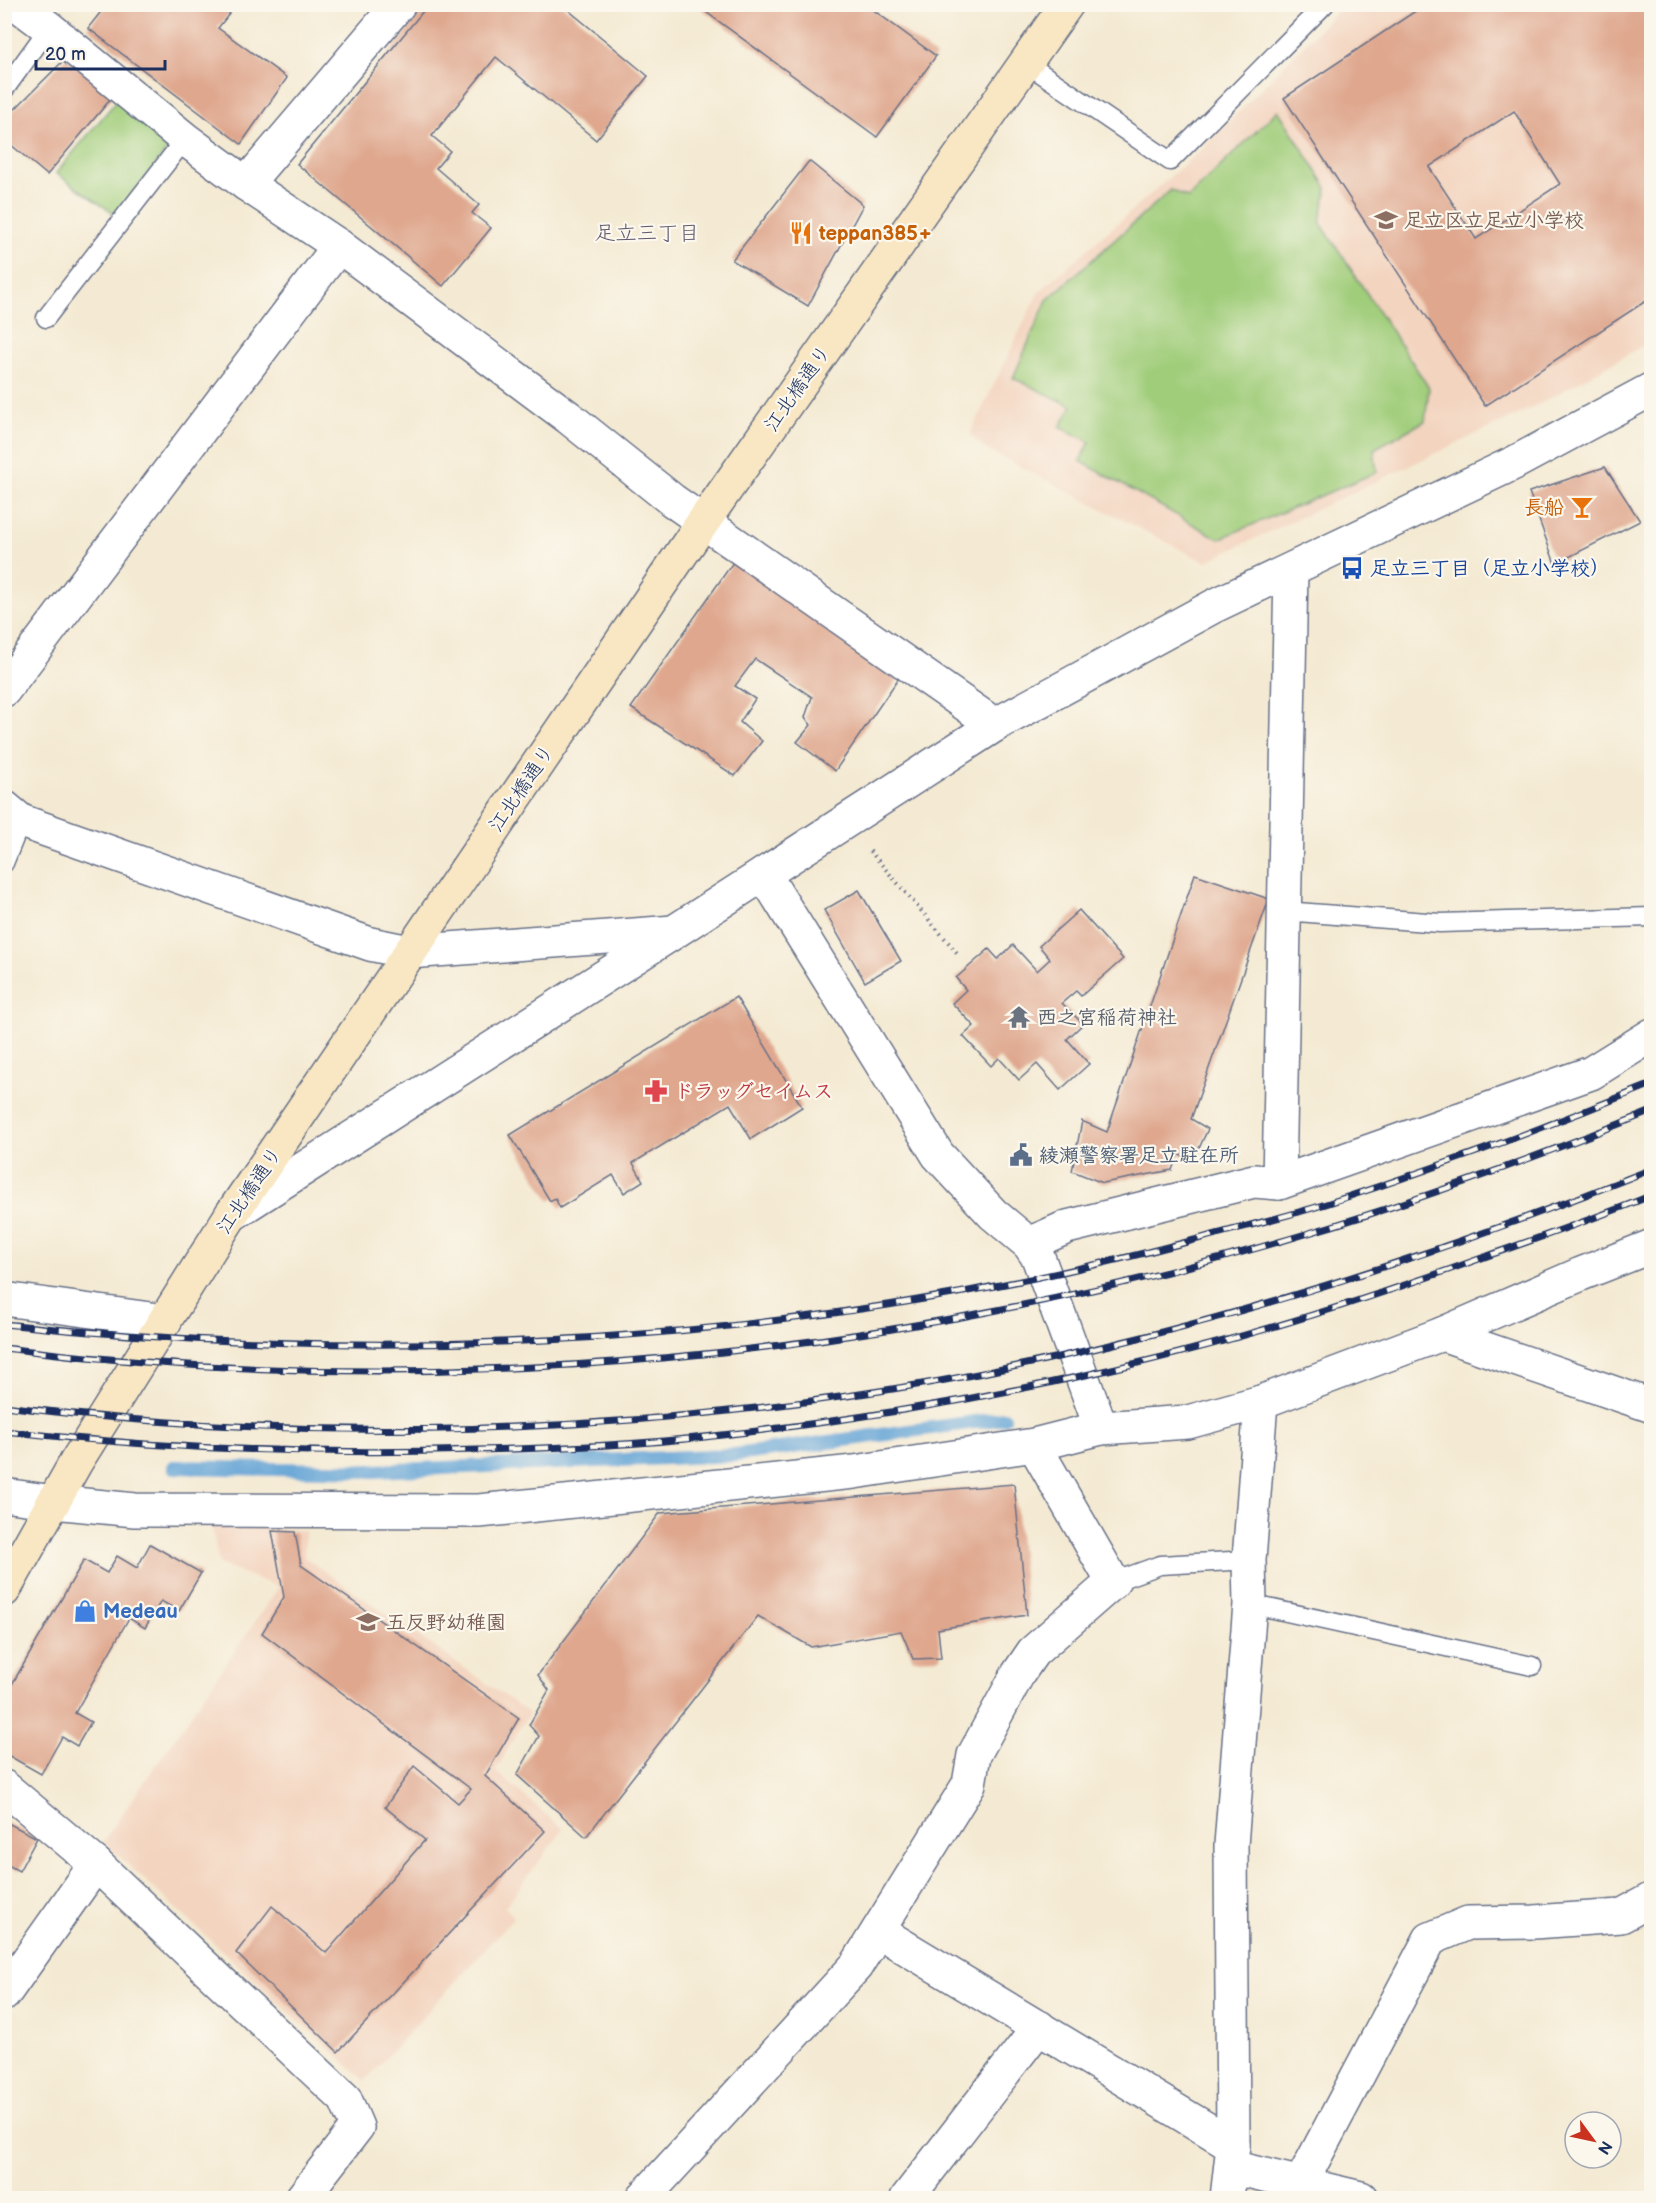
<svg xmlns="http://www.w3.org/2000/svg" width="1656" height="2203" viewBox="0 0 1656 2203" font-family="'Balsamiq Sans','Klee One',sans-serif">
  <rect width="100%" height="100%" fill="#fbf7ec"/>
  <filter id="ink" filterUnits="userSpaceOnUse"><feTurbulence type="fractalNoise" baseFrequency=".0167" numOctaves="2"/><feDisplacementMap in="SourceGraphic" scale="12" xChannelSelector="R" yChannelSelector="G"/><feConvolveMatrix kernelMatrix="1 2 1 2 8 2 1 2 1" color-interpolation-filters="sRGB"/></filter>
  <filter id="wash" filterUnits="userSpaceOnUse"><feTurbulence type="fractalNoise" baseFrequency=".008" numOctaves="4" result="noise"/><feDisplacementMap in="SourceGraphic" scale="24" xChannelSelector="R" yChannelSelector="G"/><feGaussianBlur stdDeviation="1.35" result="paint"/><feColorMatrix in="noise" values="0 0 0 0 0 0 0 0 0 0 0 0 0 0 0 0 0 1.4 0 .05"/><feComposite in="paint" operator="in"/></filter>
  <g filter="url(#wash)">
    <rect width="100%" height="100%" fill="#f4ead3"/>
    <g fill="#f3d4bf">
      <path d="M1343 5H1651V341L1534 407 1205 562 984 448 970 434 1038 293 1204 147Z"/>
      <path d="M211 1523 305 1531 304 1557 529 1713 495 1771 563 1829 505 1907 514 1917 365 2081 103 1842 279 1587 219 1564Z"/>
    </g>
    <g fill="#a0cd7a" stroke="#5e7e6c" stroke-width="1.5">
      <path d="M117 100 175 140 116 215 56 173Z"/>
      <path d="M1278 110 1327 188 1320 222 1429 388 1425 421 1374 449 1377 472 1219 539 1080 461 1090 442 1060 427 1072 406 1013 378 1047 300 1171 190 1188 198Z"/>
    </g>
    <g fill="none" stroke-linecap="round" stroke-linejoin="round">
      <path stroke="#62a3d5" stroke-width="14" d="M174 1467 375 1471 735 1455 1004 1418"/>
    </g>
    <g id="blocks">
      <g fill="#dfa78e" fill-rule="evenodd">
        <path d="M107 4H237L218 28 287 78 241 144 88 28Z"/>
        <path d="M429 4H561L648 76 596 140 496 57 432 136 450 151 436 168 479 205 472 213 491 228 443 286 297 164Z"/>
        <path d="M695 4H865L936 56 877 137Z"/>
        <path d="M1426 4H1652V159L1648 161 1652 166V297L1485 406 1284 98ZM1514 111 1560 184 1476 239 1429 167Z"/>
        <path d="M66 58 114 95 47 175 4 139V120Z"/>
        <path d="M809 161 863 205 808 306 732 260Z"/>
        <path d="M1605 467 1640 521 1555 564 1529 492Z"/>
        <path d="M736 558 903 672 835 771 797 742 811 725 805 717 812 697 755 659 735 686 755 699 740 722 762 741 735 776 631 708Z"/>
        <path d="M1195 874 1269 899 1191 1119 1208 1129 1193 1161 1178 1154 1172 1170 1103 1183 1072 1171 1082 1121 1107 1132Z"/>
        <path d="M859 890 901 961 865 982 824 910Z"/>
        <path d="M1079 910 1123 959 1081 996 1076 991 1062 1003 1083 1024 1067 1039 1089 1064 1060 1090 1037 1064 1019 1080 999 1058 991 1066 963 1036 974 1026 952 1003 966 990 956 978 989 949 998 959 1013 945 1037 971 1050 959 1039 946Z"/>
        <path d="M736 997 802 1107 751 1139 730 1104 633 1163 643 1181 624 1193 613 1175 560 1208 555 1198 550 1201 510 1135Z"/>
        <path d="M1014 1484 1027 1615 938 1629 941 1658 913 1659 901 1631 811 1647 758 1616 586 1837 517 1775 539 1736 529 1725 549 1690 538 1675 660 1513Z"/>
        <path d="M272 1531 295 1532 301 1565 519 1718 485 1776 545 1831 338 2052 236 1953 272 1906 326 1953 425 1840 385 1807 414 1766 458 1803 471 1789 262 1633 284 1597Z"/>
        <path d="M150 1544 201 1573 179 1611 161 1601 145 1628 129 1618 75 1713 91 1722 77 1746 62 1737 41 1774 4 1753V1698L84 1560 107 1573 117 1556 137 1568Z"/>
        <path d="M4 1821 37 1838 19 1871 4 1863Z"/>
      </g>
    </g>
  </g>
  <g filter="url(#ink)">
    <use href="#blocks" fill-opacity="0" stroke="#677087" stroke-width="1.5"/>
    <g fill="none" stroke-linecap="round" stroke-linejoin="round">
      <g stroke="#677087" stroke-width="21">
        <g id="service">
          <path d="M1026 63 1170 161 1325 4"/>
          <path d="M4 90 49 28"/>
          <path d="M46 318 185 139"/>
          <path d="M4 863 21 821"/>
          <path d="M1284 911 1440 923 1652 917"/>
          <path d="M1113 1582 1160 1565 1249 1560"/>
          <path d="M1250 1604 1532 1666"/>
        </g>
      </g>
      <g stroke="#677087" stroke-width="36">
        <g id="minor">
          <path d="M17 4 49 28 185 139 246 184 339 246 568 417 672 500 995 725"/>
          <path d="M246 184 399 4"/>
          <path d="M4 690 339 246"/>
          <path d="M4 807 21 821 370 944 409 952 674 932"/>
          <path d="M764 874 938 1155 993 1214 1029 1244 1038 1257 1101 1428"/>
          <path d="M1279 1183 1291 570"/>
          <path d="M1029 1244 1067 1227 1254 1181 1279 1183 1591 1073 1652 1035"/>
          <path d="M4 1299 165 1321"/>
          <path d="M1442 1334 1652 1406"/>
          <path d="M54 1502 135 1510 479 1511 854 1472 1034 1445 1101 1428 1188 1422 1261 1402 1442 1334 1581 1274 1652 1246"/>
          <path d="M4 1787 96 1864 345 2099 357 2127 302 2198"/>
          <path d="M878 1931 1233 2145"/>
          <path d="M4 1994 96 1864"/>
          <path d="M1231 2167 1361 2198"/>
          <path d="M1300 2185 1430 1939 1468 1923 1534 1922 1621 1916 1652 1899"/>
          <path d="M643 2198 856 1966 969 1784 974 1755 1018 1674 1033 1652 1113 1582 1034 1445"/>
          <path d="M907 2198 1039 2027"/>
          <path d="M1227 2198 1233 2145 1231 1845 1250 1604 1249 1560 1261 1402"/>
        </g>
      </g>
      <g stroke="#677087" stroke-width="36">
        <g id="tertiary">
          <path d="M231 1215 674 932 995 725 1214 606 1514 463 1652 389"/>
          <path d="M4 1495 54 1502"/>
        </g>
      </g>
      <g stroke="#677087" stroke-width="36">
        <path id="secondary" d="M4 1590 76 1462 231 1215 703 522 1067 4"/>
      </g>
      <path stroke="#677087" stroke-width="4" stroke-dasharray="1.5 4.5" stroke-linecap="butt" d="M870 851 959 955"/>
      <use href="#service" stroke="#fff" stroke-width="18"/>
      <use href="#minor" stroke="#fff" stroke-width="33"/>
      <use href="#tertiary" stroke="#fff" stroke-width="33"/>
      <use href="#secondary" stroke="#f9e7c3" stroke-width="33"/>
      <g stroke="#1b2f5e" stroke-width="7">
        <g id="rail">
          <path d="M4 1324C401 1366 802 1344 1187 1242 1234 1229 1281 1218 1326 1204 1436 1168 1545 1128 1652 1084"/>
          <path d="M4 1348C441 1402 889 1359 1309 1233 1426 1198 1539 1156 1652 1111"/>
          <path d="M4 1406C312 1445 635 1435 940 1381 1184 1337 1422 1261 1652 1169"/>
          <path d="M4 1431C162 1449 319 1455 477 1450 558 1448 641 1445 722 1435 864 1419 1006 1395 1146 1361 1263 1333 1380 1295 1493 1254 1546 1235 1600 1217 1652 1195"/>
        </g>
      </g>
      <use href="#rail" stroke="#fbf7ec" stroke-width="4.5" stroke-dasharray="14" stroke-linecap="butt"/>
    </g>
  </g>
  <defs>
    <g id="school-bare" transform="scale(1.8)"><path d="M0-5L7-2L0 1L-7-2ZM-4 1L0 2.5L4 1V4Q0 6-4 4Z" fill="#8d6e63" stroke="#fbf7ec" stroke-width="2.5" paint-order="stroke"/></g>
    <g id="restaurant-bare" transform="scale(1.8)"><path d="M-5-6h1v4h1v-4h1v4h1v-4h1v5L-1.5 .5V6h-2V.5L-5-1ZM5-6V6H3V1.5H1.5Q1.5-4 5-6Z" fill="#e8710a" stroke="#fbf7ec" stroke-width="2.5" paint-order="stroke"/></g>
    <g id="bar-bare" transform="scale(1.8)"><path d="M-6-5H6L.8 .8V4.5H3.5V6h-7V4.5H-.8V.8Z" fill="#e8710a" stroke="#fbf7ec" stroke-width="2.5" paint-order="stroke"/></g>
    <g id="bus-bare" transform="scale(1.8)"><path d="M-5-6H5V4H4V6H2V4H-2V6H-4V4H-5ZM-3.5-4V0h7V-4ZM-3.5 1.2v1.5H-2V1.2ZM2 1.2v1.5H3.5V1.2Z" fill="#1a4fb4" stroke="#fbf7ec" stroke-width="2.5" paint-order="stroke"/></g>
    <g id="temple-bare" transform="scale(1.8)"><path d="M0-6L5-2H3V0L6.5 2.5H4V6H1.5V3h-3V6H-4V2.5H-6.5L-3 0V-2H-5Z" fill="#6b7280" stroke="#fbf7ec" stroke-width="2.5" paint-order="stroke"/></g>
    <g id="pharmacy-bare" transform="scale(1.8)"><path d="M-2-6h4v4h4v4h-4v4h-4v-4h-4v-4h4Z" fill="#e0444e" stroke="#fbf7ec" stroke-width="2.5" paint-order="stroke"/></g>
    <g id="civic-bare" transform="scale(1.8)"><path d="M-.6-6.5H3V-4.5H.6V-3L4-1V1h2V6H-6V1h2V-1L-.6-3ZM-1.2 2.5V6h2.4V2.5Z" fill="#5c6f8a" stroke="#fbf7ec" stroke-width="2.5" paint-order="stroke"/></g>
    <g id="shop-bare" transform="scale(1.8)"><path d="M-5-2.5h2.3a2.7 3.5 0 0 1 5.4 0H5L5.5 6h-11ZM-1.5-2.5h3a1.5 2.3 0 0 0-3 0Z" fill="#3f7fe0" stroke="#fbf7ec" stroke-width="2.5" paint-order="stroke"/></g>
  </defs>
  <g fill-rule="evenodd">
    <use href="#school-bare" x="1386" y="220"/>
    <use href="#restaurant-bare" x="801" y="233"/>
    <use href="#bar-bare" x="1582" y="507"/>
    <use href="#bus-bare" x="1352" y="568"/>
    <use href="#temple-bare" x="1019" y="1017"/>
    <use href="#pharmacy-bare" x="656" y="1091"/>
    <use href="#civic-bare" x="1021" y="1155"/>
    <use href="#shop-bare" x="85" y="1611"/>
    <use href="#school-bare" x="368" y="1622"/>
  </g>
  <g text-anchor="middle" stroke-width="4.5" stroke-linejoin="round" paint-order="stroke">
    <g font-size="20" font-weight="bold" fill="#785e54" stroke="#fbf7ec" text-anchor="start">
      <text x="1404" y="227">足立区立足立小学校</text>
      <text x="386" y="1629">五反野幼稚園</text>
    </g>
    <g font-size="20" font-weight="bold" fill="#c56008" stroke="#fbf7ec" text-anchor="start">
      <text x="819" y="240">teppan385+</text>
      <text x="1564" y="514" text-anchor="end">長船</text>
    </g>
    <g font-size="20" fill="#1b2f5e" stroke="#fbf7ec">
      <text transform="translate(797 388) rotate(-55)" y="7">江北橋通り</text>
      <text transform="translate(521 788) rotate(-56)" y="7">江北橋通り</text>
      <text transform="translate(249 1190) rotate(-56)" y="7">江北橋通り</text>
    </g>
    <g font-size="20" font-weight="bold" fill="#164399" stroke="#fbf7ec" text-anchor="start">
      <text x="1370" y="575">足立三丁目（足立小学校）</text>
    </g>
    <g font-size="20" font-weight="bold" fill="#5b616d" stroke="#fbf7ec" text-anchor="start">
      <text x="1037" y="1024">西之宮稲荷神社</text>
    </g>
    <g font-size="20" font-weight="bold" fill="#be3a42" stroke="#fbf7ec" text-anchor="start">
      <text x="674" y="1098">ドラッグセイムス</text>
    </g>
    <g font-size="20" font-weight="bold" fill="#4e5e75" stroke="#fbf7ec" text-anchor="start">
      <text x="1039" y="1162">綾瀬警察署足立駐在所</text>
    </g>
    <g font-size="20" font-weight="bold" fill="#366cbe" stroke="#fbf7ec" text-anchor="start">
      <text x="103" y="1618">Medeau</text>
    </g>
    <g font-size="21" fill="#60596f" stroke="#fbf7ec">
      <text x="647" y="240">足立三丁目</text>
    </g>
  </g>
  <rect width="1656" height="2203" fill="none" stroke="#fbf7ec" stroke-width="24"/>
  <g transform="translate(1593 2140) rotate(123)"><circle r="28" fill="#fbf7ec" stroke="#a1a7b3" stroke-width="1.5"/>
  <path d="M0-4.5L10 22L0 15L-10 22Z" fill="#c8321e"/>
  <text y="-9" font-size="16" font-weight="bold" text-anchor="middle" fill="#1b2f5e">N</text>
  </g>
  <path d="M36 60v9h129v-9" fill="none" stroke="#1b2f5e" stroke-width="3"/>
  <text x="45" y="60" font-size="18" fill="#1b2f5e" stroke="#fbf7ec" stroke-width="4.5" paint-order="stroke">20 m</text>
</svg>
